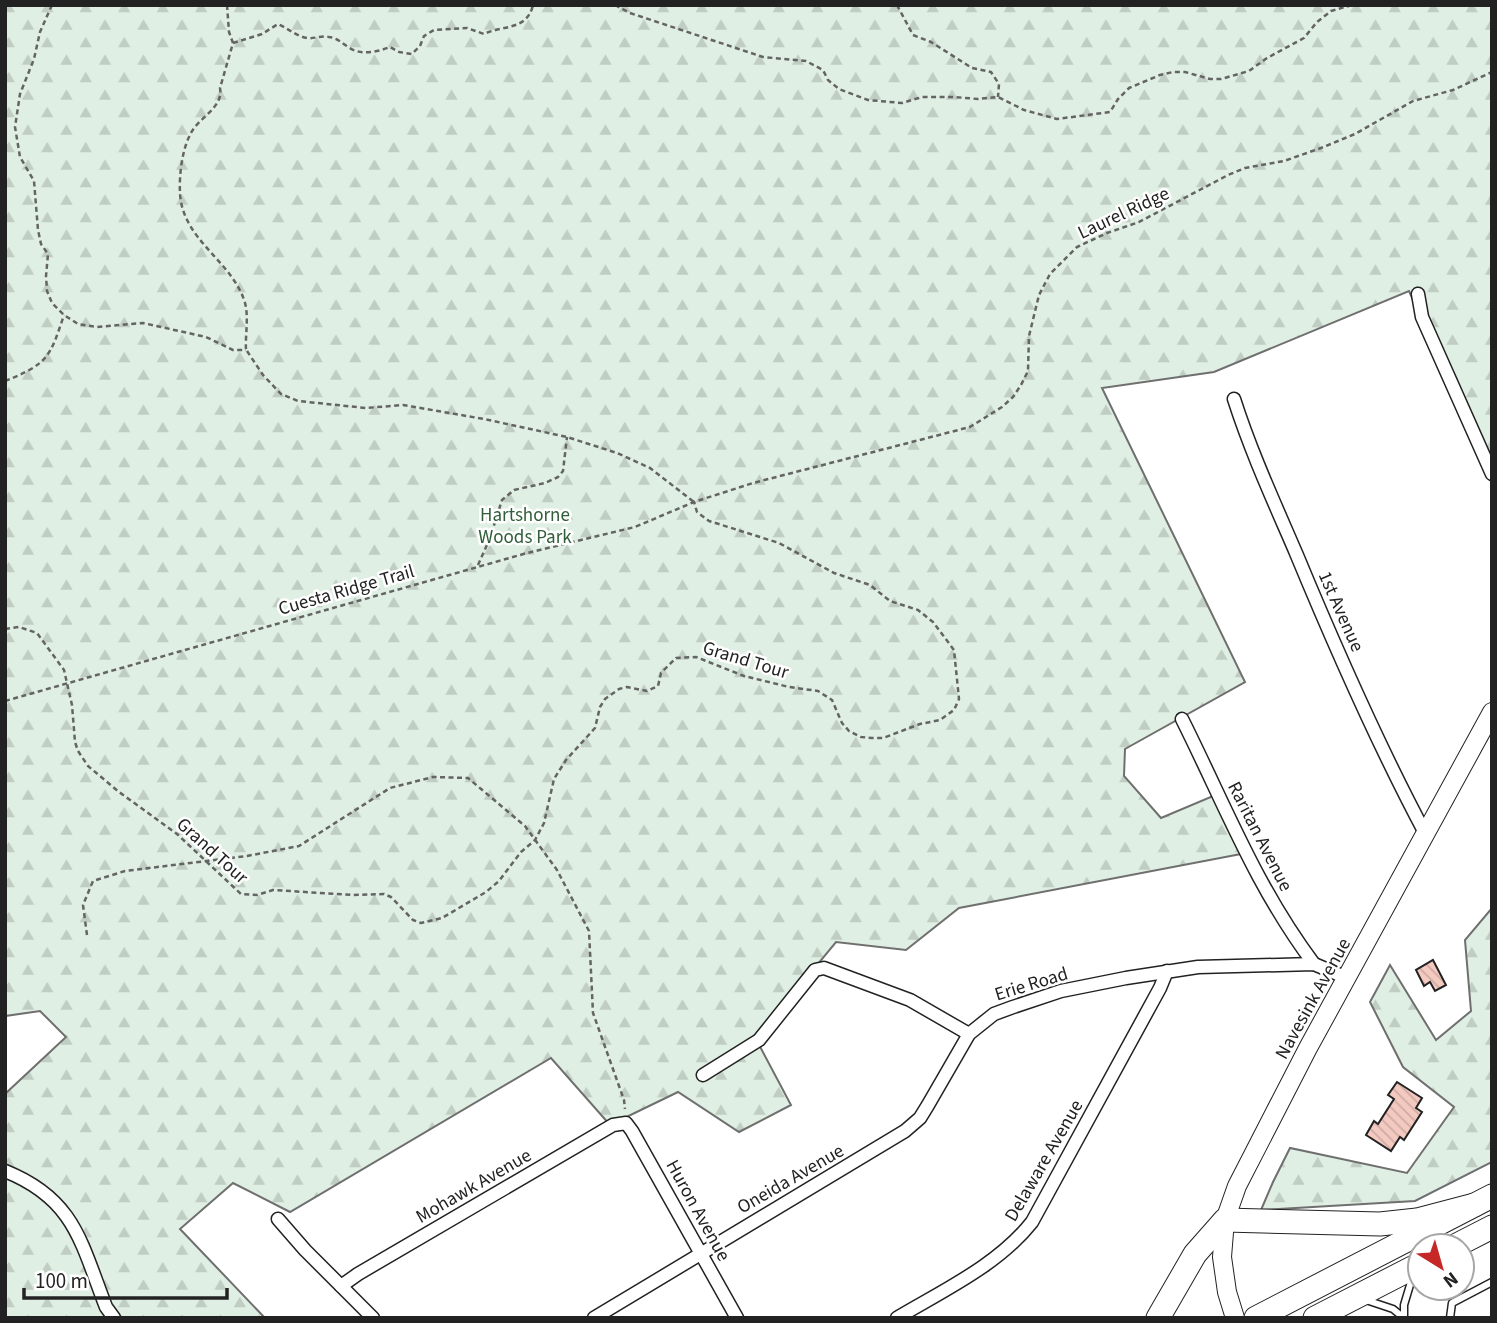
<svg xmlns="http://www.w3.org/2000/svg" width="1497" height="1323" viewBox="0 0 1497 1323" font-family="'Source Sans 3',sans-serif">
  <defs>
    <pattern id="forest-firs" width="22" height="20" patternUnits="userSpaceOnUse" patternTransform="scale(1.75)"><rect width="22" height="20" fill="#e0efe3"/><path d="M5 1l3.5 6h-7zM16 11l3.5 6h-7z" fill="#c0cdc2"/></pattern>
    <pattern id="building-back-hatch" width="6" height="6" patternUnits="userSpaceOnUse" patternTransform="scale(1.75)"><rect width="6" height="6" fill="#f3c9c0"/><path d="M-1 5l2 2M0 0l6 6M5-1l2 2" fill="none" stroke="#d0aca5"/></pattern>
  </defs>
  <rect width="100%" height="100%" fill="#fff"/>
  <g fill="url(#forest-firs)" stroke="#6f6f6f" stroke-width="2">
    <path d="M5 5H1492V475L1409 291 1214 372 1102 388 1245 682 1125 749 1124 776 1161 818 1213 796 1241 854 959 908 906 950 836 942 756 1039 791 1105 739 1132 678 1092 610 1125 551 1058 290 1212 233 1183 180 1229 265 1318H5V1094L66 1037 40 1011 5 1016Z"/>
    <path d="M1492 908V1162L1415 1201 1261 1210 1273 1182 1290 1148 1407 1173 1454 1107 1403 1067 1370 1002 1390 965 1436 1040 1471 1011 1465 940Z"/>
  </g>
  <g fill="url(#building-back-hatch)" stroke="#222" stroke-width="2">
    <path d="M1433 960 1446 985 1435 991 1430 982 1424 986 1416 970Z"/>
    <path d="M1397 1082 1422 1098 1416 1108 1422 1112 1404 1140 1400 1137 1391 1151 1366 1135 1374 1121 1378 1124 1394 1099 1388 1095Z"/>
  </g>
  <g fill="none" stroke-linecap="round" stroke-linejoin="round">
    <g stroke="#222" stroke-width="9">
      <g id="lane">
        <path d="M1366 1300 1393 1309 1404 1318"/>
        <path d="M1404 1317V1305L1413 1275"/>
        <path d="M1450 1318 1452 1303 1492 1282"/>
      </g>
    </g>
    <g stroke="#222" stroke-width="15">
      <g id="street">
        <path d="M1418 294 1422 317 1492 474"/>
        <path d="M1234 399C1251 452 1274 502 1296 553 1335 647 1377 743 1425 833"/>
        <path d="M1182 719C1225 805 1256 887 1314 964"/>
        <path d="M703 1075 759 1040 815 970 824 968 910 1000 969 1034"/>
        <path d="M5 1171C75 1199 81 1243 106 1307L114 1318"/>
        <path d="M278 1219 305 1250 373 1318"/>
        <path d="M341 1286 358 1274 613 1125 626 1123 632 1131 737 1318"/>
        <path d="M594 1318 905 1131 920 1118 928 1105 969 1034 994 1014 1013 1007 1061 991 1126 978 1198 967 1314 964 1347 978"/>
        <path d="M897 1318C944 1290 998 1265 1032 1222L1160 988 1167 971"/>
      </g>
    </g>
    <g stroke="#222" stroke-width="20">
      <path id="secondary" d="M1235 1318 1227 1292 1222 1257 1225 1220 1237 1186 1308 1048 1492 712"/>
    </g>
    <g stroke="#222" stroke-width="25">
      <g id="highway">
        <path d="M1455 1246 1492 1227"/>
        <path d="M1158 1318 1195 1254 1225 1220 1380 1224 1417 1220 1474 1205"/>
        <path d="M1256 1318 1492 1196"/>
        <path d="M1315 1318 1420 1264"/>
      </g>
    </g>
    <g stroke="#646464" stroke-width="2.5" stroke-dasharray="5 3.5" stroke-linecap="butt">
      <path d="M52 5 40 32 34 59 20 94 15 127 20 157 34 181 38 230 41 244 48 254 46 276 47 291 52 303 64 315 78 324 97 327 143 323 206 337 233 350H246"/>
      <path d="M227 5 229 32 233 43 220 88C224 108 197 118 190 135 182 150 179 176 180 193 182 238 228 259 243 297 250 313 245 333 246 350"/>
      <path d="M615 5 630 13 763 57 806 61 823 70 828 80 839 89 868 100 902 103 922 97H954L978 99 998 97 1024 110 1057 119 1110 112 1118 99 1129 88 1160 75 1173 72H1185L1210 79H1221L1249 71 1267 58 1304 38 1317 22 1331 11 1352 5"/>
      <path d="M897 5 913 35 931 42 972 68 991 72 999 84 998 97"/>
      <path d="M233 43 262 34 278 24C289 29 296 36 307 38 315 39 322 35 329 37 337 38 342 43 348 47 361 56 377 52 390 47L399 52 412 54 420 46 424 36 434 30 467 28 484 34C502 25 527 31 533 5"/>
      <path d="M247 351 263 375 281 394 298 401 366 408 403 405 484 419 567 437 617 453 650 468 694 502"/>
      <path d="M5 381C48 364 50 357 64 315"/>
      <path d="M478 565 490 538 502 500 514 490 545 483 558 477 563 471 567 437"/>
      <path d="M5 629 19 627 37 633 64 670 72 705 75 742 78 751 88 766 119 792 177 834 241 894 257 895 273 890 353 895 384 894 391 897 413 920 421 923 442 918 486 892 499 881 521 852 535 840 544 823 554 779 566 760 595 728 600 707 605 699 619 689 627 687 647 691 658 686 661 673 676 658 696 657 744 676 789 687 818 691 832 700 842 723 849 731 861 737 872 738H883L920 724 940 720 954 710 959 699 954 650 933 622 918 610 890 601 870 585 834 573 779 543 709 521 697 512 694 502"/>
      <path d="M5 701 527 553 635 527 694 502 753 483 970 427 1002 407 1013 397 1021 385 1028 371 1029 336 1039 295 1050 274 1077 247 1107 233 1139 222 1228 175 1245 168 1284 161 1321 148 1355 134 1413 101 1453 90 1492 72"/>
      <path d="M87 935 83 905 93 881 125 871 247 856 299 846 390 788 433 777 468 778 525 826 557 870 589 931 593 1013 624 1100 625 1109"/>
    </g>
    <use href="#lane" stroke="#fff" stroke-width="6"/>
    <use href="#street" stroke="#fff" stroke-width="12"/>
    <use href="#secondary" stroke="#fff" stroke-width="18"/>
    <use href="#highway" stroke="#fff" stroke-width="23"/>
  </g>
  <g text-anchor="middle" stroke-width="5" stroke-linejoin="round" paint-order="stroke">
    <g font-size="19" fill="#222" stroke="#fff">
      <text transform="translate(1123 212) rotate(-25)" y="7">Laurel Ridge</text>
      <text transform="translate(346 589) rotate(-16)" y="7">Cuesta Ridge Trail</text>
      <text transform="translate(1342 611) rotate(66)" y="7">1st Avenue</text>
      <text transform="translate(746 659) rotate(17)" y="7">Grand Tour</text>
      <text transform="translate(1261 836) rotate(63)" y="7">Raritan Avenue</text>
      <text transform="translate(213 850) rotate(42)" y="7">Grand Tour</text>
      <text transform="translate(1031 983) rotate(-17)" y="7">Erie Road</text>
      <text transform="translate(1312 998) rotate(-61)" y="7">Navesink Avenue</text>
      <text transform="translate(1043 1160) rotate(-60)" y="7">Delaware Avenue</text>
      <text transform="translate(790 1178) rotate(-30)" y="7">Oneida Avenue</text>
      <text transform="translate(473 1185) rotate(-30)" y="7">Mohawk Avenue</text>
      <text transform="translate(699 1210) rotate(61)" y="7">Huron Avenue</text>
    </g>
    <g font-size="19" fill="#2f5e38" stroke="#fff">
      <text x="525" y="521">Hartshorne<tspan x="525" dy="22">Woods Park</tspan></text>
    </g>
  </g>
  <rect width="1497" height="1323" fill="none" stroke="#222222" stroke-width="14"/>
  <g transform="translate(1441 1267) rotate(143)"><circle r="33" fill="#ffffff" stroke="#a7a7a7" stroke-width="2"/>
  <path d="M0-5L12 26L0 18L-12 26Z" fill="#c62828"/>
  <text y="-10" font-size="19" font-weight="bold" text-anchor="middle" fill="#222222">N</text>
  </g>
  <path d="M24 1288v10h203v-10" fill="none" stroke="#222222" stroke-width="3.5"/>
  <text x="35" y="1288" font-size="21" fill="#222222" stroke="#ffffff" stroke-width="5" paint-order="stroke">100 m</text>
</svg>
